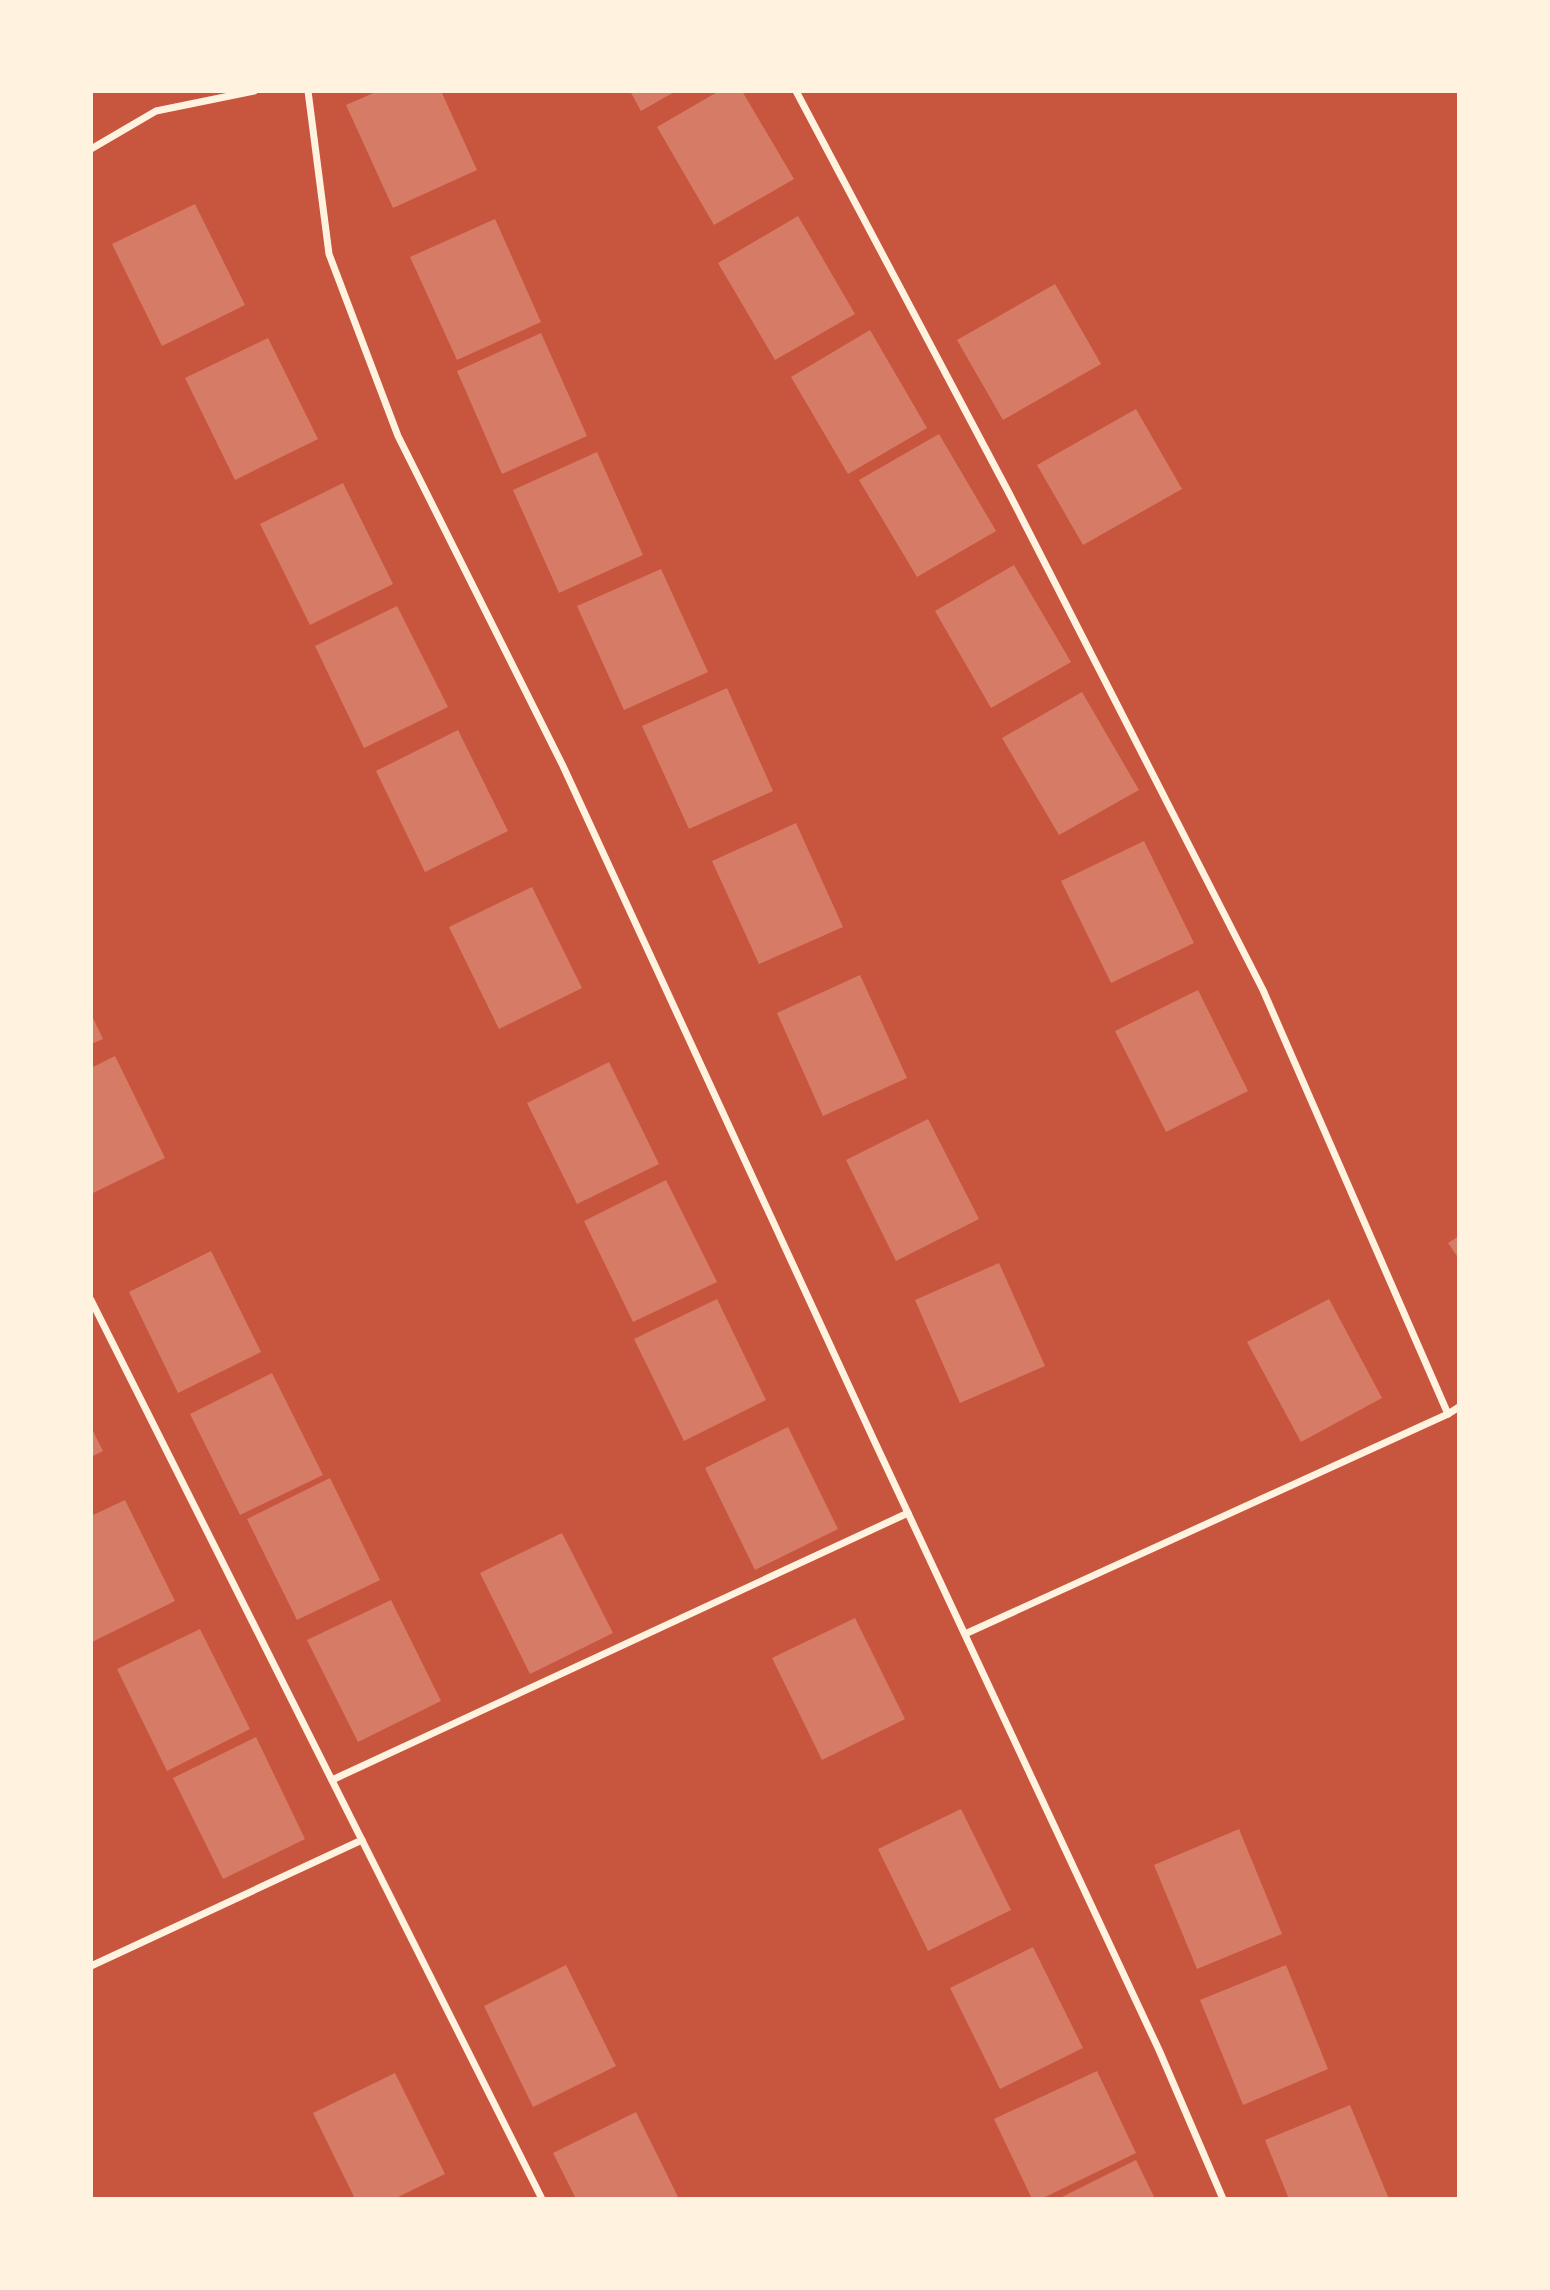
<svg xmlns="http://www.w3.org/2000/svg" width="1550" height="2290" viewBox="0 0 1550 2290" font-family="Commissioner,sans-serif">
  <rect width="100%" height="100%" fill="#c8553d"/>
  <g fill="#d67c66">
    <path d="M378 91H441L477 170 393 208 346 105Z"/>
    <path d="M630 91H676L641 111Z"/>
    <path d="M719 91H742L794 179 714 225 657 127Z"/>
    <path d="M195 204 245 305 162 346 112 244Z"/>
    <path d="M798 216 855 314 775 360 718 263Z"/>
    <path d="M495 219 541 322 457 360 410 257Z"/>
    <path d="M1055 284 1101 364 1003 420 957 340Z"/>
    <path d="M870 330 927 428 848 474 791 377Z"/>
    <path d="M541 333 587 436 502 474 457 371Z"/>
    <path d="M268 338 318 439 235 480 185 378Z"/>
    <path d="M1136 409 1182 489 1083 545 1037 465Z"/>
    <path d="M939 434 996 531 917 577 859 480Z"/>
    <path d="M597 452 643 555 559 593 513 490Z"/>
    <path d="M343 483 393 584 310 625 260 524Z"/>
    <path d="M1014 565 1071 662 991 708 935 611Z"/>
    <path d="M661 569 708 672 624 710 577 606Z"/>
    <path d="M397 606 448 707 364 748 315 646Z"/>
    <path d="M727 688 773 791 689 829 642 726Z"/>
    <path d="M1082 692 1139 790 1059 835 1002 738Z"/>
    <path d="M458 730 508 831 425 872 376 771Z"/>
    <path d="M796 823 843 927 759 964 712 861Z"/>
    <path d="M1144 841 1194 943 1111 983 1061 881Z"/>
    <path d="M532 887 582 988 499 1029 449 927Z"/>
    <path d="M860 975 907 1078 823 1116 777 1013Z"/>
    <path d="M1198 990 1248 1091 1166 1132 1115 1031Z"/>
    <path d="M91 1014 103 1039 91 1044Z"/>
    <path d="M115 1056 165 1158 91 1194V1068Z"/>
    <path d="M609 1062 659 1164 577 1204 527 1103Z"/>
    <path d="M928 1119 979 1219 896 1261 846 1160Z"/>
    <path d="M666 1180 717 1282 633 1322 584 1221Z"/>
    <path d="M1459 1236V1259L1448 1243Z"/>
    <path d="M211 1251 261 1352 178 1393 129 1292Z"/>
    <path d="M999 1263 1045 1366 960 1403 915 1300Z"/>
    <path d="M717 1299 766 1400 684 1441 634 1339Z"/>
    <path d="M1329 1299 1382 1398 1301 1442 1247 1342Z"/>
    <path d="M272 1373 323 1475 240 1515 190 1414Z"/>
    <path d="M91 1427 103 1451 91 1457Z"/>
    <path d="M788 1427 838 1529 755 1570 705 1468Z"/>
    <path d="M330 1478 380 1580 297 1620 247 1519Z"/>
    <path d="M125 1500 175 1601 92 1642 91 1516Z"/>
    <path d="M562 1533 613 1633 530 1674 480 1573Z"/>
    <path d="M391 1600 441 1701 358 1742 307 1640Z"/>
    <path d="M855 1618 905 1719 822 1760 772 1658Z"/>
    <path d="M200 1629 250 1729 167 1771 117 1669Z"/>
    <path d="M256 1737 305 1839 223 1879 173 1778Z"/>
    <path d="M961 1809 1011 1910 928 1951 878 1849Z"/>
    <path d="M1239 1829 1282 1934 1197 1969 1154 1865Z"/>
    <path d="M1033 1947 1083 2048 1000 2089 950 1988Z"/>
    <path d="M566 1965 616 2066 533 2107 484 2006Z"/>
    <path d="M1286 1965 1328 2069 1243 2105 1200 2000Z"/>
    <path d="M1097 2071 1136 2153 1041 2199H1032L994 2119Z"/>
    <path d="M395 2073 445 2174 394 2199H355L313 2113Z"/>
    <path d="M1350 2105 1389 2199H1289L1265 2140Z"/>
    <path d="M636 2112 679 2199H576L553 2153Z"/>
    <path d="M1136 2160 1155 2199H1058Z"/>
  </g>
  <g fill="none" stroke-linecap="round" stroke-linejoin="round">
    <g stroke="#fff3e0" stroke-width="7">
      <path d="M308 91 329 254 398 436 563 766 872 1436 1159 2050 1223 2199"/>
      <path d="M796 91 1010 495 1263 990 1448 1414"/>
      <path d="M91 149 156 111 254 91"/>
      <path d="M91 1300 542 2199"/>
      <path d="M965 1634 1448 1414 1459 1407"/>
      <path d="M332 1780 908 1513"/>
      <path d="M91 1966 362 1840"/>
    </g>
  </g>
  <rect width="1550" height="2290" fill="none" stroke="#fff3e0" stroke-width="186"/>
</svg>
